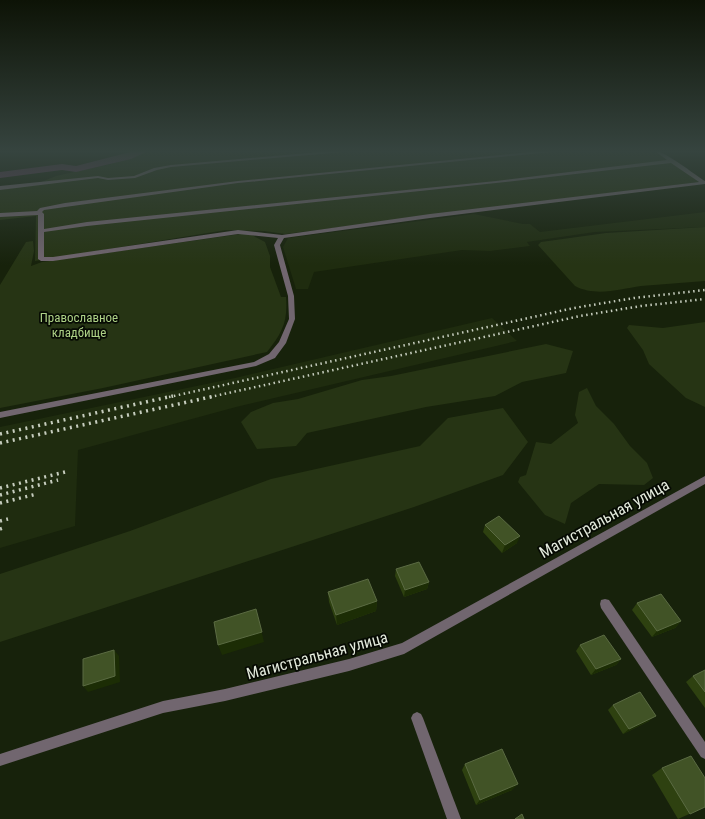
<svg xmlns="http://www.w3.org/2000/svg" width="705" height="819" viewBox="0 0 705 819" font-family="'Roboto Condensed',sans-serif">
  <rect width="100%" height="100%" fill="#17220b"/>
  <g fill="#1f2c0f">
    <path d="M705 212V227L595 232 527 242 530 246 490 251 462 250 314 272 308 289H296L283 247 288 238 474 214 523 224H530L540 232Z"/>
    <path d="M492 318 517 341 236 407 78 450 75 526 0 548V427L235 378Z"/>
  </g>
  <g fill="#263414">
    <path d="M151 151H657L699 182 285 234 264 231 226 230 35 261 36 216 0 220V190L36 184 56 176 111 164Z"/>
    <path d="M705 227V281L641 286C620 289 596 297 575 286L538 245 541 242 606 233Z"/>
    <path d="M248 233 265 242 270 256V267L281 297H286C288 322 282 333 267 352L103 388 0 408V285L26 242 33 241 34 251 31 266 42 262Z"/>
    <path d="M705 322V407L686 398 649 364 643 350 627 328 629 325 663 328Z"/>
    <path d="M546 344 573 351 566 373 522 382 495 396 426 407 307 433 296 446 257 449 241 422 251 412 273 403 298 399 362 380 391 376Z"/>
    <path d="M587 388 596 406 614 424 630 446 647 463 653 478 644 485 599 484 571 503 565 524 545 515 518 482 520 477 526 475 536 442 551 444 578 423 575 415 579 392Z"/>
    <path d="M503 408 528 442 503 475 414 507 0 642V574L130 531 271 479 420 446 448 418Z"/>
  </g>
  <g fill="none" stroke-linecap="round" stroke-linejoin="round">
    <path fill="#663d60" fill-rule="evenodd" d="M134 151H148L131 159 76 172 62 170 0 178V172L62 164 76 166Z"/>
    <g fill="#71666f" fill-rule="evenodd">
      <path d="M331 151H345L343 152 171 167 157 170 135 178 108 180 98 178 0 190V186L98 176 108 178 134 176 154 168 171 165Z"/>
      <path d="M540 151H553L551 152 238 183 65 207 44 210 42 212 44 214V229L87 222 496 181 667 160 655 151C665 151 695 175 705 181V184L430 218 284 238 280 245 294 296 295 319 286 343 275 358 256 366 0 418V412L254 362 269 354 279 342 289 319 288 296 274 245 278 238 238 234 53 261H41L38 259V215L0 217V213L37 211 40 208 65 203 238 181ZM671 163 699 182 430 214 282 235 238 230 53 257H44V232L87 226 496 183Z"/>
      <path d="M705 476V484L404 654 349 671 225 701 163 713 0 766V754L163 701 225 689 349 659 402 643Z"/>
      <path d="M605 599 609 600 705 742V759L701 757 601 608 600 604 601 600Z"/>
      <path d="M417 712 421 714 423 718 461 819H447L411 718 413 714Z"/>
    </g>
    <g stroke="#c6cdbe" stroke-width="2.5" stroke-dasharray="1.5 3.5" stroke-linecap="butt">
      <path d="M169 397 574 308 634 298 705 290"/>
      <path d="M210 397 580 316 641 306 705 299"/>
    </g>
    <g stroke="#c6cdbe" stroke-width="3.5" stroke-dasharray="2 4.5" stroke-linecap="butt">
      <path d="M0 434 173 396"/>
      <path d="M0 443 215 396"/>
      <path d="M0 488 65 472"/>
      <path d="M0 495 58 480"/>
      <path d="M0 503 37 494"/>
      <path d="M0 521 8 519"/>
      <path d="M0 529 6 527"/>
    </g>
  </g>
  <g fill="#2e4110">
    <path d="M485 525 517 543 502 553 483 532Z"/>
    <path d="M396 569 429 582 427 589 404 597 395 576Z"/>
    <path d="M328 592 377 601 376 611 337 625 329 602Z"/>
    <path d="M637 603 681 621 675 628 652 637 632 610Z"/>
    <path d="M580 645 621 659 616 665 591 675 576 651Z"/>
    <path d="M705 670V708L686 682 693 676Z"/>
    <path d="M613 705 649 721 623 734 608 710Z"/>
    <path d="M465 764 512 790 476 805 462 770Z"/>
    <path d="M662 768 705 807 678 819 652 775Z"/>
  </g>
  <g fill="#1c2d05">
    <path d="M520 536 517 543 502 553 505 545Z"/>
    <path d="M429 582 427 589 404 597 405 590Z"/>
    <path d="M377 601 376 611 337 625 336 615Z"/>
    <path d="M256 609 264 642 222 655 218 645Z"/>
    <path d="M681 621 675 628 652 637 657 631Z"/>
    <path d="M114 650 119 656 120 682 88 692 83 686Z"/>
    <path d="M621 659 616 665 591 675 596 669Z"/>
    <path d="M656 716 649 721 623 734 629 729Z"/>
    <path d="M518 784 512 790 476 805 480 800Z"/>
  </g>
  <g fill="#415326" stroke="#5b6b43">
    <path d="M499 516 520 536 505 545 485 525Z"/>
    <path d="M419 562 429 582 405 590 396 569Z"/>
    <path d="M368 579 377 601 336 615 328 592Z"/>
    <path d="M661 594 681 621 657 631 637 603Z"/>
    <path d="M256 609 262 632 218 645 214 622Z"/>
    <path d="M604 635 621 659 596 669 580 645Z"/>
    <path d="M114 650 115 676 83 686V659Z"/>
    <path d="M705 670V692L693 676Z"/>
    <path d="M640 692 656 716 629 729 613 705Z"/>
    <path d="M502 749 518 784 480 800 465 764Z"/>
    <path d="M691 756 705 778V807L690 814 662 768Z"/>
    <path d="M522 814 524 819H515Z"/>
  </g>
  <linearGradient id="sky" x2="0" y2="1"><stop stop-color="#0d1306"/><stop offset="0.57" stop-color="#36443f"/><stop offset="1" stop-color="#36443f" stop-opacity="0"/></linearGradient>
  <rect width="705" height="265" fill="url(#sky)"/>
  <g text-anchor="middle" stroke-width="3.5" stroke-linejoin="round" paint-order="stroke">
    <g font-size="13" fill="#add186" stroke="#060a03">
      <text x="79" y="322">Православное<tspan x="79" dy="15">кладбище</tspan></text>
    </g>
    <g font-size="16" fill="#e4ebdd" stroke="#060a03">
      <text transform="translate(604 518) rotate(-29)" y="6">Магистральная улица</text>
      <text transform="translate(317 655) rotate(-15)" y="6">Магистральная улица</text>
    </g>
  </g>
</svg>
